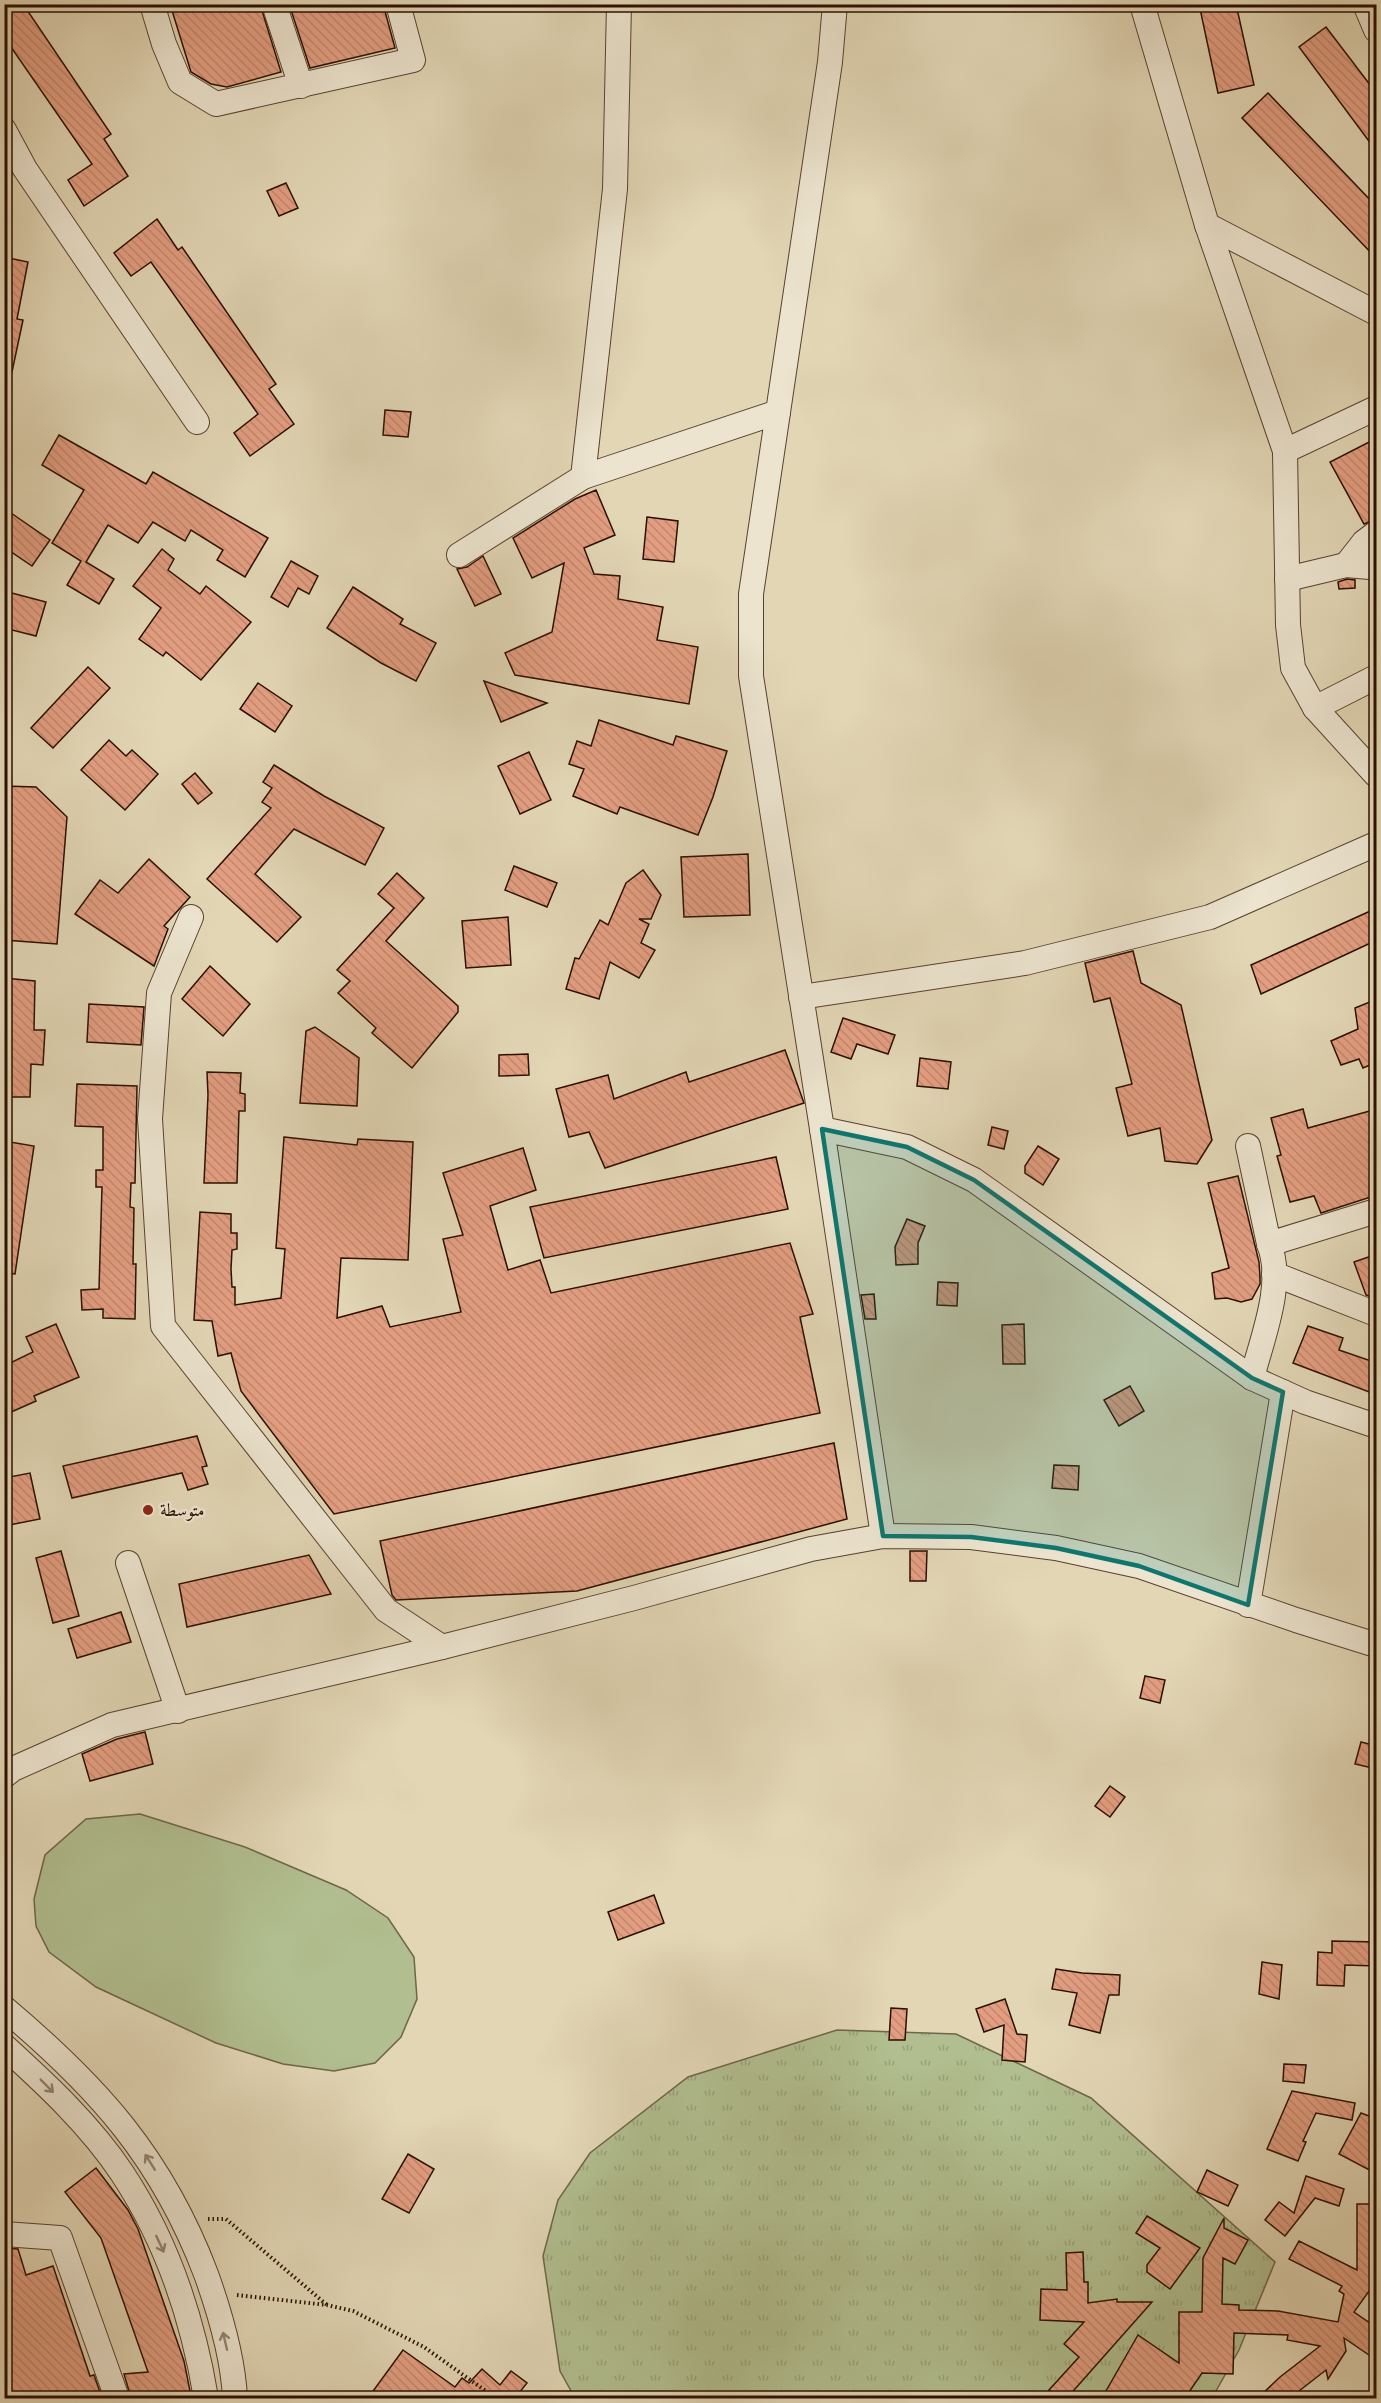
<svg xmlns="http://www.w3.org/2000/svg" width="1381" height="2403" viewBox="0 0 1381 2403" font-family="Vollkorn,Amiri,serif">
  <defs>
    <pattern id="grass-tufts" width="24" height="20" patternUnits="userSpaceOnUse" patternTransform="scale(1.5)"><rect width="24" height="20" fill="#b1be8f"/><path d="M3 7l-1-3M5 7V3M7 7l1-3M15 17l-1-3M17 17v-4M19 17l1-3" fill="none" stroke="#98a27a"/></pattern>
    <pattern id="building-back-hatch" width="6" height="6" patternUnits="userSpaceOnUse" patternTransform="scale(1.5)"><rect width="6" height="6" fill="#e39e81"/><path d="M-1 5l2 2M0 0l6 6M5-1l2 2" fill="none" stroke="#c3876e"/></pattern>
  </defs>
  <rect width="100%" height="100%" fill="#e2d6b5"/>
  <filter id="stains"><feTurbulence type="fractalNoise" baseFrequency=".00333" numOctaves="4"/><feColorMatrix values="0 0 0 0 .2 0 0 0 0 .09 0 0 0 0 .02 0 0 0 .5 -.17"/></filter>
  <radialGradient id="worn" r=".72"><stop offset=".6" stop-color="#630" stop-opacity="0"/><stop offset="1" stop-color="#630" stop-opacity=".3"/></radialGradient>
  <path fill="url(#grass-tufts)" stroke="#6e6648" stroke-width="1.5" d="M837 2030 956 2034 1091 2098 1275 2262 1239 2350 1212 2398H575L560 2371 543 2256 558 2200 590 2153 688 2077Z"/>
  <path fill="#b1be8f" stroke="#6e6648" stroke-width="1.5" d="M140 1814 245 1847 346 1890 388 1918 414 1957 417 1999 401 2037 375 2063 334 2071 283 2064 216 2043 96 1987 49 1952 36 1926 34 1899 45 1855 86 1819Z"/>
  <g fill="url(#building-back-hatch)" stroke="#2b0f00" stroke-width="1.5">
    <path d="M14 4H23L111 134 104 139 128 176 84 206 68 180 92 164 4 37V11Z"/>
    <path d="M170 4H260L281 72 227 87 211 84 191 72Z"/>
    <path d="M289 4H383L395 48 310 68Z"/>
    <path d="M1199 4H1236L1254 85 1218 93Z"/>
    <path d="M1326 27 1377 94V152L1299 47Z"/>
    <path d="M1268 93 1377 207V259L1242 118Z"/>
    <path d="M286 183 298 208 279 216 267 191Z"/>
    <path d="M157 219 178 250 182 247 276 384 269 389 294 424 250 456 234 433 258 414 151 262 131 276 114 253Z"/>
    <path d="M4 257 28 262 17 319 23 320 12 372 4 371Z"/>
    <path d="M385 410 411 412 408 437 383 435Z"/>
    <path d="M59 435 146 484 153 472 268 538 245 577 217 560 223 550 191 530 185 541 153 522 138 543 108 525 86 562 114 579 99 604 67 585 81 561 52 543 84 490 42 465Z"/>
    <path d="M1377 438V519L1364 524 1330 462Z"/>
    <path d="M596 490 615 535 584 548 594 574 620 576 618 599 663 607 657 640 698 647 689 704 515 675 505 653 552 632 564 563 532 578 513 538 575 499Z"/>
    <path d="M11 513 50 540 32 566 4 547V521Z"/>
    <path d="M647 517 678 521 674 562 643 559Z"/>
    <path d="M162 549 174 559 168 570 200 594 206 586 251 622 201 680 166 652 163 656 139 639 161 608 133 586Z"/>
    <path d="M483 556 501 594 475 606 457 569 467 567Z"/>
    <path d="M291 561 318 576 309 594 298 588 288 607 271 597Z"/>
    <path d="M1347 579 1355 580V588L1339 589 1338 582Z"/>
    <path d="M353 587 403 619 400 624 436 643 416 681 381 663 327 628Z"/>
    <path d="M8 592 46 602 36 636 4 628V607Z"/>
    <path d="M88 667 110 688 53 748 31 728Z"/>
    <path d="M484 681 547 703 501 722Z"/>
    <path d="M258 683 292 706 275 732 240 709Z"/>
    <path d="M599 720 673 745 676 736 727 751 713 797 698 835 620 807 617 814 573 796 584 769 569 764 577 741 591 746Z"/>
    <path d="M109 740 126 756 132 750 158 774 125 810 81 770Z"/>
    <path d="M529 752 551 800 520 814 498 766Z"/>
    <path d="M274 765 324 796 384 828 365 865 294 829 255 874 301 917 277 942 207 879 271 808 262 802 272 788 263 782Z"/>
    <path d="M195 773 212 793 198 804 182 784Z"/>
    <path d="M4 786 36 787 67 817 57 944 4 940Z"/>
    <path d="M748 854 750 915 684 917 681 857Z"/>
    <path d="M149 859 190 897 164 926 168 929 154 966 75 914 100 880 118 893Z"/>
    <path d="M514 866 557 883 547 907 505 890Z"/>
    <path d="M643 870 661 895 651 919H639L649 924 641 943 655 950 639 978 610 962 599 999 566 989 575 958 579 959 600 920 608 925 626 883Z"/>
    <path d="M397 873 424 898 386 941 458 1006V1012L412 1068 372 1033 376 1028 338 993 350 981 337 970 394 908 378 894Z"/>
    <path d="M1377 908V940L1261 994 1251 965Z"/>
    <path d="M508 917 511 965 466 968 462 921Z"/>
    <path d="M1133 951 1141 983 1181 1005 1212 1140 1197 1164 1165 1161 1160 1128 1128 1136 1116 1088 1132 1084 1110 998 1094 1002 1085 963Z"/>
    <path d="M210 966 250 1004 223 1036 182 999Z"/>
    <path d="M4 978 35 981 34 1030H45L43 1065 31 1064 30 1097H4Z"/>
    <path d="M1377 999V1062L1363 1068 1359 1059 1341 1065 1331 1041 1358 1029 1355 1008Z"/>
    <path d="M89 1004 144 1007 141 1045 87 1042Z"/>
    <path d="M843 1018 895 1035 888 1054 857 1044 851 1059 831 1052Z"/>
    <path d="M315 1027 359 1058 357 1106 300 1103 306 1031Z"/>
    <path d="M785 1050 804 1103 605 1168 589 1132 569 1137 556 1089 608 1075 614 1099 686 1072 689 1082Z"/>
    <path d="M528 1054 529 1075 499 1076V1055Z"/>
    <path d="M920 1058 951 1062 948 1089 917 1086Z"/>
    <path d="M207 1072 241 1073 240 1093 245 1094V1111H239L237 1183H204L208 1095Z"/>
    <path d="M77 1084 137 1086 135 1183H131L130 1207 134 1208 133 1264H136L135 1319 103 1318V1309L82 1310 81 1290 99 1289 102 1187H96V1170H103V1127L75 1126Z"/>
    <path d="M1303 1109 1308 1128 1377 1109V1195L1321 1213 1314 1196 1290 1202 1277 1156 1281 1155 1271 1118Z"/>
    <path d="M992 1127 1008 1131 1004 1149 988 1145Z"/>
    <path d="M284 1137 357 1145 358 1139 413 1142 408 1260 341 1258 337 1318 382 1306 390 1327 461 1312 443 1239 463 1235 443 1173 523 1148 536 1190 490 1206 508 1270 540 1260 551 1293 790 1243 813 1314 800 1317 820 1413 334 1514 241 1391 231 1353 218 1356 212 1321 194 1320 200 1212 231 1214V1233H237V1249L232 1250 231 1269 232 1287H235V1305L281 1298 285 1249 276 1248Z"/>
    <path d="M4 1141 34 1146 15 1274 4 1273Z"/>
    <path d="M1038 1146 1059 1159 1043 1185 1025 1173V1166Z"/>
    <path d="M776 1157 788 1209 544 1258 530 1207Z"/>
    <path d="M1238 1176 1259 1262 1260 1277V1284L1252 1299 1241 1302 1227 1298 1215 1299 1212 1273 1229 1268 1208 1183Z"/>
    <path d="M907 1219 925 1226 918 1243V1264L896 1265 895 1247Z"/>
    <path d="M1377 1254V1299L1366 1295 1354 1262Z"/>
    <path d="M938 1282 958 1283 957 1306 937 1305Z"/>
    <path d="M874 1294 876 1319H865L861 1295Z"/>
    <path d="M56 1324 79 1377 34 1396 36 1401 9 1413 4 1404V1366L33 1352 26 1337Z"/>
    <path d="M1024 1324 1025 1364H1003L1002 1325Z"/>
    <path d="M1308 1326 1343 1338 1339 1350 1377 1363V1395L1293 1363Z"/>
    <path d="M1130 1386 1144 1411 1119 1426 1104 1400Z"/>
    <path d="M197 1436 207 1466 202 1467 208 1484 188 1490 182 1473 72 1498 63 1466Z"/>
    <path d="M834 1443 847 1519 577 1591 396 1600 392 1595 380 1541Z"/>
    <path d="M1054 1465 1079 1466 1078 1490 1052 1488Z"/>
    <path d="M30 1473 40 1519 4 1526V1478Z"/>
    <path d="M61 1551 79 1616 53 1623 36 1558Z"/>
    <path d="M910 1551H927L926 1581H910Z"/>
    <path d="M309 1555 331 1594 187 1627 179 1584Z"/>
    <path d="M121 1612 131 1642 77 1658 68 1629Z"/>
    <path d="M1145 1676 1165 1680 1160 1703 1140 1698Z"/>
    <path d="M145 1732 153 1764 90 1781 82 1754 117 1739Z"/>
    <path d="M1361 1742 1377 1746V1769L1355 1764Z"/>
    <path d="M1110 1786 1125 1797 1110 1817 1095 1806Z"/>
    <path d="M654 1895 664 1923 618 1940 608 1912Z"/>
    <path d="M1332 1941 1377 1942V1966L1345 1965 1344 1986 1317 1985 1318 1952 1332 1953Z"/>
    <path d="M1262 1962 1282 1965 1279 1999 1259 1994Z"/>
    <path d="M1056 1969 1082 1973 1120 1975 1119 1995H1109L1100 2033 1069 2025 1077 1993 1052 1989Z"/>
    <path d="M1005 1999 1017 2034 1027 2035 1025 2062 1002 2060 1004 2025 984 2032 976 2009Z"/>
    <path d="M891 2008 907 2009 905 2040H889Z"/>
    <path d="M1284 2064 1306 2065 1304 2083 1283 2081Z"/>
    <path d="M1292 2091 1355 2103 1352 2120 1316 2113 1303 2141 1306 2142 1298 2161 1267 2149Z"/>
    <path d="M1361 2113 1377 2119V2174L1339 2154Z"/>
    <path d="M408 2154 434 2169 409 2213 382 2199Z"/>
    <path d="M96 2168 128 2210 138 2229 184 2361 191 2396 183 2398H131L124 2374 148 2372 101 2238 65 2192Z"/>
    <path d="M1207 2170 1238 2185 1228 2206 1197 2192Z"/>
    <path d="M1306 2176 1344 2189 1339 2206 1315 2198 1285 2236 1265 2220 1279 2202 1294 2213Z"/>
    <path d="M1357 2204H1377V2280L1354 2312 1377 2328V2344L1369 2355 1344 2338 1346 2351 1328 2379 1326 2370 1290 2398H1258L1280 2377 1320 2346 1287 2340 1288 2335 1234 2333 1233 2374 1202 2373 1185 2398H1102L1138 2335 1179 2363V2312H1202L1203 2258 1224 2218V2228L1248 2240 1235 2264 1223 2258 1222 2304 1239 2305V2310L1278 2311 1338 2322 1344 2294 1339 2291 1342 2286 1289 2259 1299 2241 1357 2270Z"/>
    <path d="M1147 2216 1200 2248 1170 2289 1147 2272V2265L1160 2248 1136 2233Z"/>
    <path d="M4 2248 18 2249 26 2275 53 2266 90 2376 94 2375 102 2398H60L57 2391 31 2398H4Z"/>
    <path d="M1083 2252 1084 2282H1088V2303L1117 2299V2302H1152L1067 2398H1059L1049 2390 1079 2357 1064 2344 1084 2322 1040 2320 1041 2289 1067 2290 1066 2253Z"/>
    <path d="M403 2350 455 2387 462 2378 469 2383 482 2369 500 2385 511 2371 527 2383 515 2398H368Z"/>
  </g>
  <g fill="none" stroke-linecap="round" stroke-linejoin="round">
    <g stroke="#59412d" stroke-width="26">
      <g id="minor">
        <path d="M152 4 164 44 180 82 216 104 413 60 398 4"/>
        <path d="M274 4 301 86"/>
        <path d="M835 4 830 62 751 594V676L822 1129 883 1536"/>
        <path d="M1142 4 1207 225 1285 451 1288 625 1293 668 1315 708 1376 775"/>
        <path d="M1365 4 1376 30"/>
        <path d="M4 130 25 169 197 422"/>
        <path d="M1207 225 1376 313"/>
        <path d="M1285 451 1376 408"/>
        <path d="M583 477 615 189 619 4"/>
        <path d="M459 555 583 477 778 412"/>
        <path d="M1346 565 1364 542 1376 533"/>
        <path d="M1287 579 1346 565 1370 567 1376 563"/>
        <path d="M1315 708 1376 677"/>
        <path d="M191 917 159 993 150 1119 163 1326 386 1610 442 1647"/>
        <path d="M801 997 1025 963 1210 917 1376 844"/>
        <path d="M822 1129 907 1147 974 1180 1252 1378 1305 1402 1376 1426"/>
        <path d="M1248 1146 1269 1244C1285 1284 1262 1338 1252 1378"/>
        <path d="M1269 1244 1376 1211"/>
        <path d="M1274 1274 1376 1314"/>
        <path d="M128 1563 178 1711"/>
        <path d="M1248 1605 1283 1392"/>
        <path d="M4 1776 13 1769 112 1725 442 1647 634 1598 811 1549 883 1536 971 1537 1056 1548 1139 1566 1296 1620 1376 1645"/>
        <path d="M4 2008C98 2087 162 2158 206 2274 220 2313 233 2357 235 2398"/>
        <path d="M4 2046C47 2085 90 2125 122 2173 167 2241 193 2319 206 2398"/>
        <path d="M4 2234 60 2238 117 2398"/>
      </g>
    </g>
    <g stroke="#2b0f00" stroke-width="4" stroke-dasharray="1.5 3" stroke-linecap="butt">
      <path d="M208 2219H226L327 2305"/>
      <path d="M237 2295 327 2305 353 2311 424 2347 490 2394"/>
    </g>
    <use href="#minor" stroke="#ece4cf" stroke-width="24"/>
  </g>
  <defs><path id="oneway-shaft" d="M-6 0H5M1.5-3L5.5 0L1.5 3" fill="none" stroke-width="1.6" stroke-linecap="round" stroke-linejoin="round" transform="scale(1.5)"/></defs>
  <g stroke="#958472">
    <use href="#oneway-shaft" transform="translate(47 2086) rotate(45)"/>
    <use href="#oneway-shaft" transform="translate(150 2162) rotate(-122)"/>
    <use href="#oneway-shaft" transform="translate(160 2244) rotate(65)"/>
    <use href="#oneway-shaft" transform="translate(225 2341) rotate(-103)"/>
  </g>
  <path fill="#0f766e" fill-opacity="0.2" stroke="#0f766e" stroke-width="4.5" stroke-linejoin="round" d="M822 1129 907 1147 974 1180 1252 1378 1283 1392 1248 1605 1139 1566 1056 1548 971 1537 883 1536Z"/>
  <circle fill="#8f2418" stroke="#ece4cf" stroke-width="2" cx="148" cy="1510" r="6"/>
  <g text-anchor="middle" stroke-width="4.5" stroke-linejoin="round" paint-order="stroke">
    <g font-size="18" fill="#2b0f00" stroke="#ece4cf" text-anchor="start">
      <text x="160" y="1516">متوسطة</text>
    </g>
  </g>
  <rect width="1381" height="2403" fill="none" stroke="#e2d6b5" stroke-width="24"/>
  <rect x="6" y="6" width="1369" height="2391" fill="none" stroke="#2b0f00" stroke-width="3"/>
  <rect x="12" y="12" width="1357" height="2379" fill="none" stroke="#2b0f00" stroke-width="1.5"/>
  <rect width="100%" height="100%" filter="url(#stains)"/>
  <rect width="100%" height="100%" fill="url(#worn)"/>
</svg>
